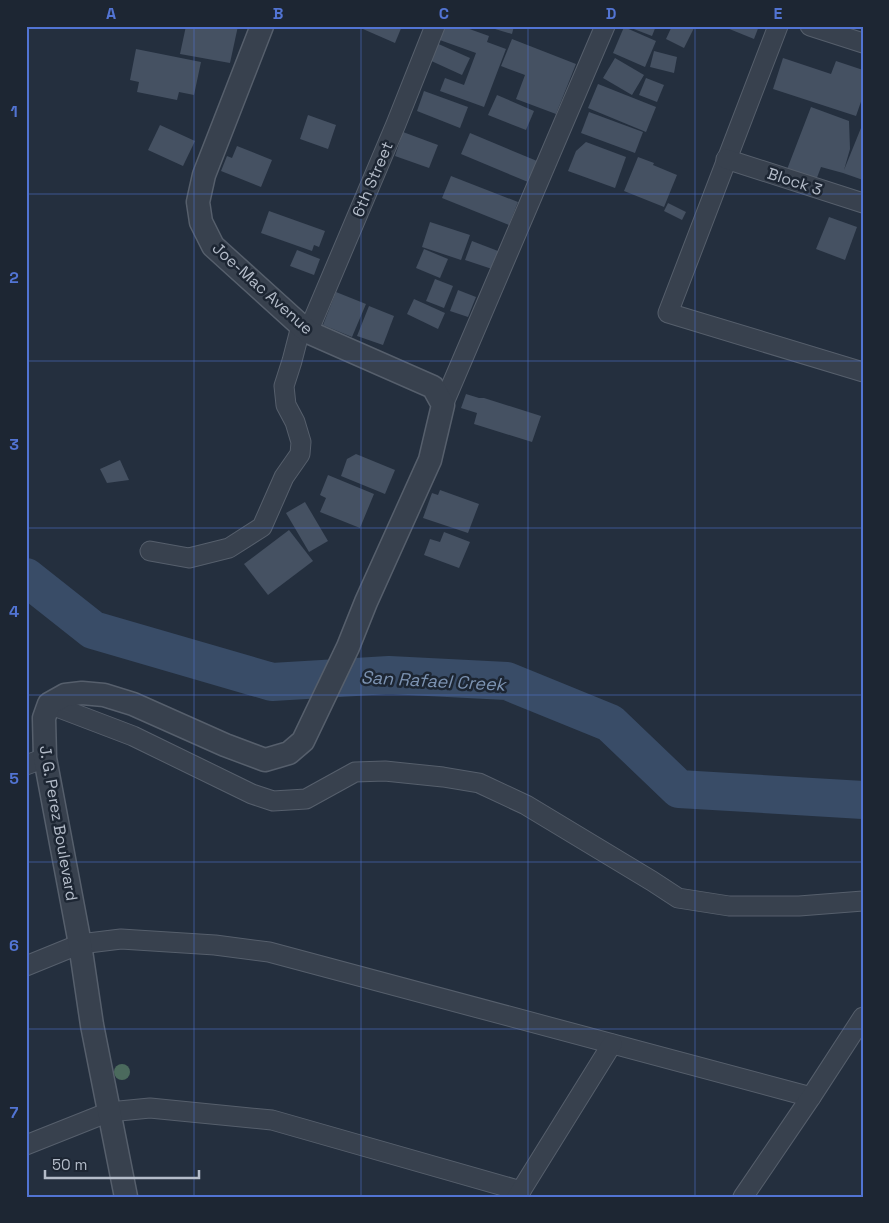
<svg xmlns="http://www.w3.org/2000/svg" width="889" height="1223" viewBox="0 0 889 1223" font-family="'Space Grotesk',sans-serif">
  <rect width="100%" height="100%" fill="#242f3e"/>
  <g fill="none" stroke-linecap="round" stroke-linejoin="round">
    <path stroke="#394c67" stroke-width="38" d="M26 577 93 630 272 682 389 675 507 681 610 723 679 789 863 800"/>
  </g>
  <g fill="#455162">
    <path d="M186 26H238L230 63 180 54Z"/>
    <path d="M356 26H402L395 43Z"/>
    <path d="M442 26H461L489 36 487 42 506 49 484 107 440 91 445 78 464 85 476 53 437 39Z"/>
    <path d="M485 26H514L512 34Z"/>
    <path d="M626 26H656L652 36Z"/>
    <path d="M672 26H695L684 48 666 39Z"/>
    <path d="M722 26H759L754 39Z"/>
    <path d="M624 27 656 41 645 67 613 53Z"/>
    <path d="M512 39 576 64 556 114 516 99 525 75 501 66Z"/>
    <path d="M434 42 470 58 462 75 427 59Z"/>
    <path d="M136 49 201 62 194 95 179 92 177 100 137 92 139 82 130 80Z"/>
    <path d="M654 51 677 57 674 73 650 67Z"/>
    <path d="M615 58 644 75 632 95 603 78Z"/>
    <path d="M783 58 831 74 836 61 863 70V96L856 116 773 89Z"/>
    <path d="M646 78 664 85 657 102 639 95Z"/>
    <path d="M598 84 656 107 646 132 588 108Z"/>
    <path d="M424 91 468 107 460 128 417 111Z"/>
    <path d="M497 95 534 111 526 130 488 115Z"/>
    <path d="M811 107 849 121 850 149 844 170 863 123V180L843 173 821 167 815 183 786 172Z"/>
    <path d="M589 112 643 132 635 153 581 133Z"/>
    <path d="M308 115 336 125 328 149 300 139Z"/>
    <path d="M160 125 195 141 183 166 148 150Z"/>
    <path d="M403 132 438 145 429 168 395 156Z"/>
    <path d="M470 133 537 161 528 182 461 154Z"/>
    <path d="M586 142 626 157 615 188 568 171 576 151Z"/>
    <path d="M237 146 272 160 261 187 221 171 227 156 232 158Z"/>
    <path d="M638 157 654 163 653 165 677 175 664 207 624 191Z"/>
    <path d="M451 176 518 202 509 225 442 198Z"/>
    <path d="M668 203 686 212 682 220 664 211Z"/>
    <path d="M269 211 325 231 319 247 314 245 312 251 261 233Z"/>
    <path d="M829 217 857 227 845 260 816 249Z"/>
    <path d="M430 222 470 235 461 260 422 247Z"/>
    <path d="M472 241 498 251 492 269 465 260Z"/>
    <path d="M424 249 448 259 440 278 416 268Z"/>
    <path d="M297 250 320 259 314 275 290 266Z"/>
    <path d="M435 279 453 286 444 308 426 301Z"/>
    <path d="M458 290 476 297 468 317 450 311Z"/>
    <path d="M336 292 366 304 352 337 323 325Z"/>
    <path d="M414 299 445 313 438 329 407 314Z"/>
    <path d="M369 306 394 316 383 345 357 336Z"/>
    <path d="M466 394 479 398H484L541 416 532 442 474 424 477 413 461 408Z"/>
    <path d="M356 454 395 470 385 494 341 476 347 459Z"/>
    <path d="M120 460 129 480 107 483 100 469Z"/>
    <path d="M328 475 374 494 360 528 320 512 326 498 320 495Z"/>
    <path d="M440 490 479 504 468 533 423 518 432 493 438 495Z"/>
    <path d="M305 502 328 541 309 552 286 513Z"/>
    <path d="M289 530 313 561 268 595 244 564Z"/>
    <path d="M444 532 470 542 459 568 424 555 430 539 440 542Z"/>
  </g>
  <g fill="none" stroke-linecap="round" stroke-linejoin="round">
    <g stroke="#565f6c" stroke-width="21">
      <g id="minor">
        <path d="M778 26 668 313 863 372"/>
        <path d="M810 26 863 43"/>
        <path d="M726 159 863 203"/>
        <path d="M308 332 396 124 435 26"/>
        <path d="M443 405 605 26"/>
        <path d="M150 551 189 558 229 548 262 527 284 477 300 454 301 442 295 422 286 405 284 386 292 361 301 326"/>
        <path d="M49 704 133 736 252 794 273 801 306 799 355 772 385 771 443 777 479 783 526 805 652 881 678 898 729 906H799L863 901"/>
        <path d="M26 765 45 758"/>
        <path d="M26 966 80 944 121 939 215 945 269 952 811 1097"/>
        <path d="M26 1145 109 1112 150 1108 272 1120 521 1191"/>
        <path d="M517 1197 612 1044"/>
        <path d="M743 1197 811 1097 863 1017"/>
      </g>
    </g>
    <g stroke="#565f6c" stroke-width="25">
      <path id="tertiary" d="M126 1197 92 1025 80 944 45 758 44 718 49 704 65 695 82 693 104 695 133 704 225 745 265 760 289 753 303 741 348 647 366 602 430 460 443 405 433 387 308 332 213 246 201 222 198 202 204 175 262 26"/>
    </g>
    <use href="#minor" stroke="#38414e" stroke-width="19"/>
    <use href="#tertiary" stroke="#38414e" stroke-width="22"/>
  </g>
  <circle fill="#4b6a5d" cx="122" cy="1072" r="8"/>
  <path fill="none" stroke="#5274d3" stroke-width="1" stroke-opacity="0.55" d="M194 26V1197M361 26V1197M528 26V1197M695 26V1197M26 194H863M26 361H863M26 528H863M26 695H863M26 862H863M26 1029H863"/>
  <g text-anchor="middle" stroke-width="5" stroke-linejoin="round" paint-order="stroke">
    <g font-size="16" fill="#b4bcc9" stroke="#1d2633">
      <text transform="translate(372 179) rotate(-67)" y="6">6th Street</text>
      <text transform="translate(795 181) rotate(18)" y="6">Block 3</text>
      <text transform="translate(263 288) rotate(42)" y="6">Joe-Mac Avenue</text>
      <text transform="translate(59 823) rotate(80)" y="6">J. G. Perez Boulevard</text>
    </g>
    <g font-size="18" font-style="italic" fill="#7c92b1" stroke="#1d2633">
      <text transform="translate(433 681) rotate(3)" y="6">San Rafael Creek</text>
    </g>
  </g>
  <rect width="889" height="1223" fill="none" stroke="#1d2633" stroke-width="55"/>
  <path d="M45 1170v8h154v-8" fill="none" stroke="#b4bcc9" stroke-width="2.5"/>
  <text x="52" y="1170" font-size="15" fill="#b4bcc9" stroke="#1d2633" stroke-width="4" paint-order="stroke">50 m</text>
  <rect x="28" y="28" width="834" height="1168" fill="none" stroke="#5274d3" stroke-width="2"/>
  <g font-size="16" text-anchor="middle" font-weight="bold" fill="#5274d3">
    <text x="111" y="19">A</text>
    <text x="278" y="19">B</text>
    <text x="444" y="19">C</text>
    <text x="611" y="19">D</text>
    <text x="778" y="19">E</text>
    <text x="14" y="117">1</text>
    <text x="14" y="283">2</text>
    <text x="14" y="450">3</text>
    <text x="14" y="617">4</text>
    <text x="14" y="784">5</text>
    <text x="14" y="951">6</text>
    <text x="14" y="1118">7</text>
  </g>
</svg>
